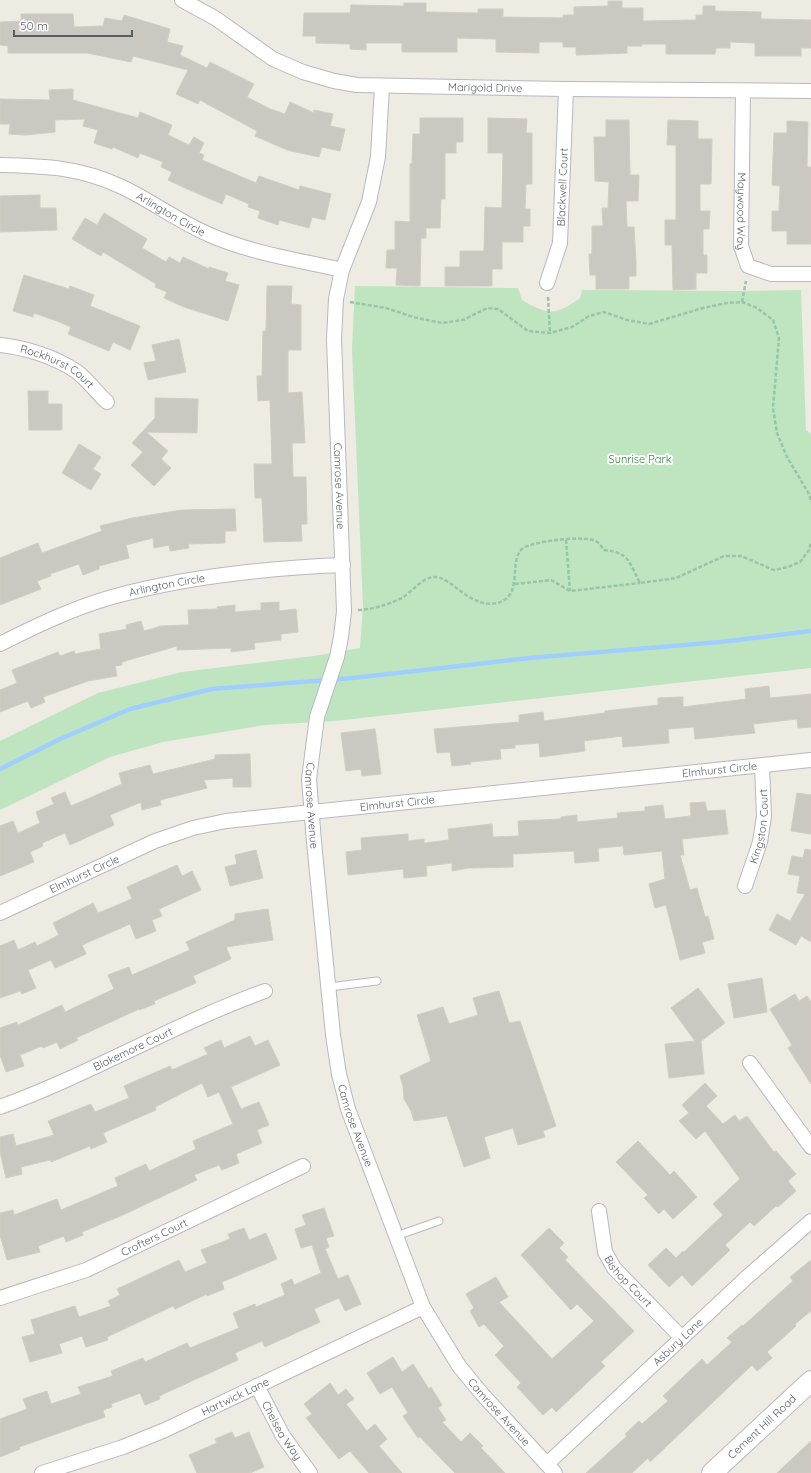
<svg xmlns="http://www.w3.org/2000/svg" width="811" height="1473" viewBox="0 0 811 1473" font-family="Quicksand,sans-serif">
  <rect width="100%" height="100%" fill="#edebe2"/>
  <path fill="#bee5c0" d="M355 286 518 288 522 300C547 315 556 316 580 298L582 290 741 291 801 290 806 430 811 434V668L334 721 265 725 163 742 110 757 0 810V741L98 693 182 672 314 656 360 648 363 606 352 349Z"/>
  <g fill="none" stroke-linecap="round" stroke-linejoin="round">
    <path stroke="#a0cfff" stroke-width="4.5" d="M0 769 60 739 130 709 212 689 353 678 529 658 720 642 811 631"/>
  </g>
  <g fill="#cac8c1" stroke="#d2cdc0">
    <path d="M608 1H622V8H643V21L696 20V15H703V6H715V11L761 12V19L811 20V48H801V56H755V43L730 42V48H716L715 54H666V44H642V46H627V53L576 55V47H563V42H539V53L496 52V39L457 38V52H402V43H366V50L350 49V44L316 43V36H303L304 13H350L351 5 404 6V3H426V12L478 13V9H503V17L563 18V15H574V7L608 6Z"/>
    <path d="M21 14H73L74 27 103 26 105 18 122 21 124 15 170 29 167 42 183 46 180 55 207 68 210 62 254 84 247 97 270 109 285 114 290 102 314 113V110L333 114 330 126 345 129 340 151 322 147 319 157 287 150 255 136 257 131 200 100 198 104 176 94 188 70 133 56 131 62 87 53H8V46L0 45V22L21 21Z"/>
    <path d="M73 89V100L138 118 140 112 172 125 168 135 189 145 194 137 204 143 199 153 204 155 202 160 256 183 259 176 299 190 300 186 331 194 325 220 312 217 309 228 279 220 278 225 258 218 260 211 248 207 249 204 226 194 222 204 185 188 168 180 172 172 161 167 163 162 140 153 138 158 113 147 112 149 94 143 98 130 83 126 85 119 55 120V132L26 135 9 134 10 124H0V99L50 100 49 90Z"/>
    <path d="M420 118H463V142H456V153H445V199H441L440 228H426V238H421L420 286 396 285 397 268H386L387 250H395V221L410 222V164H412L413 134H420Z"/>
    <path d="M488 118 527 119 526 133H532V184H526L525 209H530V226H523V242H502V269H492V286H445V267H460V251H484L485 207 502 208 503 153H488Z"/>
    <path d="M606 120H629L630 175H639L638 201H626L627 227H634L636 261V276H629V289H596V275H590L589 254H592V226H603L602 208H608L609 182 595 181 594 137H606Z"/>
    <path d="M668 120 698 121V139H712L711 184H700V211H710L709 229H703V255H707V273H696V289L673 290 672 245H665V220H676V145H667Z"/>
    <path d="M787 121 808 122 807 167H811V244H787V231H772V211H779L780 186 772 185 774 133H787Z"/>
    <path d="M40 195V208H56L57 230 0 232V196Z"/>
    <path d="M104 213 147 239 142 248 166 262 169 257 180 263 183 257 209 269V267L228 273 225 281 239 285 228 321 184 307 164 298 167 292 155 287 156 284 103 252 101 256 72 239 85 218 97 225Z"/>
    <path d="M24 275 69 289 70 286 94 295 90 306 140 326 130 350 113 342 109 351 68 334 71 327 57 321 34 313 33 317 13 311Z"/>
    <path d="M267 286H292L291 304 301 305V350H288V393L302 392 305 443H292L293 477H306L307 524H301L302 541 264 542 262 498H255L254 464H272L270 400 258 401 257 376H262L263 331H266Z"/>
    <path d="M179 339 186 372 148 380 144 363 156 361 152 345Z"/>
    <path d="M28 391H48V404H62V430H29Z"/>
    <path d="M155 398 198 399 197 433 146 432 168 451 161 459 171 468 154 486 131 465 143 452 132 443 155 418Z"/>
    <path d="M79 444 101 457 93 469 101 474 91 490 62 473Z"/>
    <path d="M235 509 236 531H225V543L188 544 189 548 170 551 169 545 154 548 153 538 126 545 129 558 99 566V569L83 575 79 564 50 574 51 576 37 581 41 589 0 605V558L38 543 42 553 102 531 100 526 132 518 182 510Z"/>
    <path d="M279 602V611L296 609 298 632 281 634V640L254 643 255 649 231 652V648L177 650V646L122 662V665L115 666 117 676 88 681 43 697 45 702 31 708 28 701 0 712V690L17 683 12 670 58 652 60 656 74 651 75 654 101 649 99 634 127 629 126 625 141 621 144 631 161 626 189 625 188 610 217 609V607L235 605V612L261 610V603Z"/>
    <path d="M769 686 770 698 811 694V727L798 728 797 719 753 724 755 733 695 739 694 727 668 729 669 743 623 747 622 736 584 741 585 751 540 757 539 743 515 745V748L500 749 501 759 470 762 471 764 452 766 450 752 437 753 434 729 519 722V715L543 712 544 721 605 713V711L658 705V698L683 697V707L746 699 745 689Z"/>
    <path d="M375 729 381 774 362 776 361 769 346 771 341 733Z"/>
    <path d="M250 754 251 787H233V778L204 780 207 788 160 800 161 805 142 810 141 802 110 815 114 825 70 845 65 833 42 843 43 846 30 852 34 862 0 876V826L13 821 18 833 40 823 36 812 54 804 51 798 65 792 71 806 122 784 119 773 150 765 153 774 215 759V755Z"/>
    <path d="M797 793 811 795V834L791 831Z"/>
    <path d="M705 802 707 811 725 810 728 834 682 839 684 855H680L690 890 697 888 705 917 708 916 714 939 702 942 705 953 680 960 666 905 655 908 649 884 665 879 662 851 624 855 623 846 598 848 599 861 575 863 574 851 513 854V867L468 868 452 871V863L426 866 427 876 404 878 403 869 348 875 346 852 362 850 361 838 408 834V841L424 839V843L449 840 448 829 492 824 493 837 519 836 518 821 561 819V817L577 815V822L618 818 617 813 645 811V807L663 805 665 819 691 816 690 803Z"/>
    <path d="M805 849 811 850V942L801 936 796 945 769 930 777 914 790 921 805 894 797 893 800 876 788 874 792 856 803 858Z"/>
    <path d="M256 850 263 878 230 886 225 867 237 864 235 855Z"/>
    <path d="M177 865 182 876 192 871 201 890 159 909 162 916 152 920 156 931 136 939 130 924 82 945 86 954 55 968 51 960 28 970 36 988 22 994 20 991 0 998V946L14 940 18 950 35 942 37 946 59 935 53 923 93 903 98 913 132 899 127 887Z"/>
    <path d="M268 909 273 940 226 947 231 959 193 976 196 983 154 1001 155 1004 139 1010V1009L76 1038 78 1040 60 1049 57 1042 43 1048 42 1046 20 1055 24 1066 6 1072 0 1055V1028L17 1022 18 1025 62 1005 65 1012 114 989 108 975 129 967 132 975 190 950 186 942 235 920V914Z"/>
    <path d="M762 978 767 1012 734 1018 728 984Z"/>
    <path d="M698 988 725 1023 701 1041 704 1074 669 1078 665 1044 695 1041 671 1008Z"/>
    <path d="M499 991 509 1023 520 1021 556 1126 543 1131 545 1137 518 1145 513 1128 484 1137 490 1158 464 1167 447 1116 414 1121 411 1111 404 1099 403 1086 400 1076 431 1061 417 1015 443 1007 449 1024 478 1015 473 998Z"/>
    <path d="M795 994 799 1001 807 996 811 1002V1084L788 1048 792 1045 770 1009Z"/>
    <path d="M250 1036 255 1046 268 1040 280 1065 231 1087 241 1109 259 1102 269 1125 257 1130 262 1143 236 1154 239 1163 222 1170 219 1165 194 1175 197 1180 125 1214 82 1232 83 1235 66 1242 64 1236 38 1246 40 1252 7 1260 0 1235V1213L13 1210 14 1215 57 1199 61 1210 118 1186 115 1178 146 1164 149 1171 196 1149 193 1141 233 1124 219 1092 208 1097 202 1083 155 1107 156 1110 103 1133 107 1142 91 1149 90 1146 51 1162 50 1160 21 1167 22 1174 6 1178 0 1152V1137L13 1134 16 1146 54 1135 48 1121 91 1104 95 1112 129 1098 124 1086 170 1066 172 1070 208 1054 204 1048 221 1040 224 1048Z"/>
    <path d="M705 1083 717 1096 706 1106 723 1124 735 1115 739 1121 747 1116 774 1152 776 1151 796 1174 788 1181 796 1191 778 1207 776 1206 754 1226 750 1222 725 1245 730 1250 692 1286 682 1275 669 1287 648 1265 666 1248 676 1258 683 1251 684 1252 723 1215 713 1204 740 1179 705 1131 696 1139 679 1121 689 1113 682 1105Z"/>
    <path d="M638 1141 670 1175 674 1171 697 1197 673 1219 664 1209 659 1214 644 1198 648 1195 616 1162Z"/>
    <path d="M324 1208 334 1236 326 1238 329 1247 325 1249 338 1279 348 1275 361 1304 345 1311 339 1298 314 1309 320 1322 265 1347 262 1341 235 1353 238 1360 159 1396 160 1399 145 1405 140 1393 111 1404 112 1407 103 1410 105 1417 19 1447 20 1449 0 1457V1419L27 1409 23 1399 47 1391 51 1404 81 1394 78 1387 113 1376 111 1371 143 1358 145 1362 187 1343 190 1348 239 1328 233 1313 255 1304 256 1307 285 1295 281 1284 292 1279 294 1285 321 1273 312 1245 301 1248 295 1229 306 1225 302 1215Z"/>
    <path d="M244 1228 249 1240 266 1233 277 1259 222 1282 224 1289 207 1296V1294L175 1309 173 1306 107 1337 108 1340 86 1347 82 1336 59 1344 62 1353 30 1362 22 1337 35 1334 31 1320 75 1306 79 1317 111 1306 108 1301 120 1295 117 1289 179 1260 185 1272 207 1263 201 1250 230 1239 228 1234Z"/>
    <path d="M549 1228 564 1243 559 1248 568 1257 565 1260 634 1331 601 1362 605 1366 556 1412 552 1407 543 1415 517 1387 521 1383 495 1355 504 1346 484 1324 479 1327 470 1311 474 1308 466 1294 496 1277 508 1297 499 1302 552 1359 594 1321 577 1304 571 1310 521 1255Z"/>
    <path d="M811 1260V1311L795 1324 796 1326 767 1352 772 1358 757 1371 752 1365 650 1462 648 1458 632 1473H586L627 1436 625 1434 639 1421 642 1424 668 1401 663 1396 702 1359 707 1365 732 1342 727 1338 742 1325 743 1326 793 1281 790 1277Z"/>
    <path d="M393 1357 402 1372 413 1364 429 1389 431 1387 442 1405 438 1408 446 1420 442 1422 461 1442 470 1433 483 1446 481 1448 505 1473H455L420 1437 418 1438 403 1416 408 1413 392 1387 380 1394 367 1373Z"/>
    <path d="M330 1383 338 1395 346 1389 354 1399 346 1404 367 1431 375 1424 387 1439 379 1446 402 1473H369L350 1451 339 1459 306 1418 312 1414 304 1404Z"/>
    <path d="M232 1432 235 1438 249 1432 264 1467 250 1473H197L189 1455 217 1443 215 1439Z"/>
    <path d="M811 1441V1473H777Z"/>
  </g>
  <g fill="none" stroke-linecap="round" stroke-linejoin="round">
    <g stroke="#b7b9be" stroke-width="9">
      <g id="lane">
        <path d="M329 987 377 981"/>
        <path d="M396 1236 439 1221"/>
      </g>
    </g>
    <g stroke="#b7b9be" stroke-width="16">
      <g id="street">
        <path id="s1" d="M182 0 215 18 273 59 303 72 334 81 357 85 566 89 811 91"/>
        <path id="s2" d="M382 86 378 157 369 202 342 270 336 299 334 339 344 611 341 637 337 657 317 717 309 779 314 842 333 1035 339 1074 348 1109 423 1307 459 1366 482 1394 555 1473"/>
        <path id="s3" d="M743 91 741 246 748 266 771 274H811"/>
        <path id="s4" d="M0 165C45 166 80 167 122 187 152 201 179 222 210 235 251 253 298 260 342 270"/>
        <path id="s5" d="M547 283 560 243 566 89"/>
        <path id="s6" d="M0 345C26 348 54 357 76 371 87 379 97 393 107 402"/>
        <path id="s7" d="M0 644C36 626 73 608 112 597 185 577 268 568 343 565"/>
        <path id="s8" d="M745 886 760 842 764 816 762 766"/>
        <path id="s9" d="M0 913 155 841 193 828 226 821 811 760"/>
        <path d="M750 1063 811 1147"/>
        <path id="s10" d="M0 1107C91 1074 174 1024 265 991"/>
        <path id="s11" d="M599 1211 605 1252 614 1268 682 1338"/>
        <path id="s12" d="M0 1298 86 1270 303 1166"/>
        <path id="s13" d="M257 1386 283 1436 310 1473"/>
        <path id="s14" d="M547 1464 746 1278 811 1221"/>
        <path id="s15" d="M42 1473 123 1447 165 1430 423 1307"/>
      </g>
    </g>
    <g stroke="#b7bac0" stroke-width="22">
      <g id="secondary">
        <path id="s16" d="M712 1473 811 1381"/>
      </g>
    </g>
    <g stroke="#97c6a7" stroke-width="2.5" stroke-dasharray="4 2" stroke-linecap="butt">
      <path d="M548 297 550 333"/>
      <path d="M350 302 386 308 413 317 442 323 463 320 487 308 498 309 528 331 550 333 572 327 589 316 604 312 627 320 649 324 703 308 727 303 742 302 757 308 773 320 779 338 773 408 777 433 787 457 809 494 811 502"/>
      <path d="M742 302 746 281"/>
      <path d="M566 540 570 591"/>
      <path d="M515 584 551 580 570 591 640 583"/>
      <path d="M358 610C374 609 387 605 402 598 412 592 422 577 435 577 452 577 470 609 497 603 524 597 508 562 522 549 531 541 582 536 593 540 598 541 601 546 604 550 629 552 629 562 640 583L676 578 724 556H741L774 570 788 567 800 562 809 550 811 542"/>
    </g>
    <use href="#lane" stroke="#fff" stroke-width="7"/>
    <use href="#street" stroke="#fff" stroke-width="14"/>
    <use href="#secondary" stroke="#fff" stroke-width="20"/>
  </g>
  <g text-anchor="middle" stroke-width="4" stroke-linejoin="round" paint-order="stroke">
    <g font-size="11" fill="#5a5d63" stroke="#fff">
      <text dy="4" stroke="none"><textPath href="#s1" startOffset="325">Marigold Drive</textPath></text>
      <text dy="4" stroke="none"><textPath href="#s5" startOffset="98">Blackwell Court</textPath></text>
      <text dy="4" stroke="none"><textPath href="#s3" startOffset="120">Maywood Way</textPath></text>
      <text dy="4" stroke="none"><textPath href="#s4" startOffset="181">Arlington Circle</textPath></text>
      <text dy="4" stroke="none"><textPath href="#s6" startOffset="62">Rockhurst Court</textPath></text>
      <text dy="4" stroke="none"><textPath href="#s2" startOffset="407">Camrose Avenue</textPath></text>
      <text dy="4" stroke="none"><textPath href="#s7" startOffset="178">Arlington Circle</textPath></text>
      <text dy="4" stroke="none"><textPath href="#s9" startOffset="741">Elmhurst Circle</textPath></text>
      <text dy="4" stroke="none"><textPath href="#s9" startOffset="417">Elmhurst Circle</textPath></text>
      <text dy="4" stroke="none"><textPath href="#s2" startOffset="731">Camrose Avenue</textPath></text>
      <text dy="4" stroke="none"><textPath href="#s8" startOffset="62">Kingston Court</textPath></text>
      <text dy="4" stroke="none"><textPath href="#s9" startOffset="93">Elmhurst Circle</textPath></text>
      <text dy="4" stroke="none"><textPath href="#s10" startOffset="145">Blakemore Court</textPath></text>
      <text dy="4" stroke="none"><textPath href="#s2" startOffset="1055">Camrose Avenue</textPath></text>
      <text dy="4" stroke="none"><textPath href="#s12" startOffset="166">Crofters Court</textPath></text>
      <text dy="4" stroke="none"><textPath href="#s11" startOffset="79">Bishop Court</textPath></text>
      <text dy="4" stroke="none"><textPath href="#s14" startOffset="179">Asbury Lane</textPath></text>
      <text dy="4" stroke="none"><textPath href="#s15" startOffset="208">Hartwick Lane</textPath></text>
      <text dy="4" stroke="none"><textPath href="#s2" startOffset="1379">Camrose Avenue</textPath></text>
      <text dy="4" stroke="none"><textPath href="#s16" startOffset="68">Cement Hill Road</textPath></text>
      <text dy="4" stroke="none"><textPath href="#s13" startOffset="51">Chelsea Way</textPath></text>
    </g>
    <g font-size="11" fill="#33813c" stroke="#fff">
      <text x="640" y="463">Sunrise Park</text>
    </g>
  </g>
  <path d="M14 30v6h118v-6" fill="none" stroke="#5a5d63" stroke-width="2"/>
  <text x="20" y="30" font-size="12" fill="#5a5d63" stroke="#ffffff" stroke-width="3" paint-order="stroke">50 m</text>
</svg>
